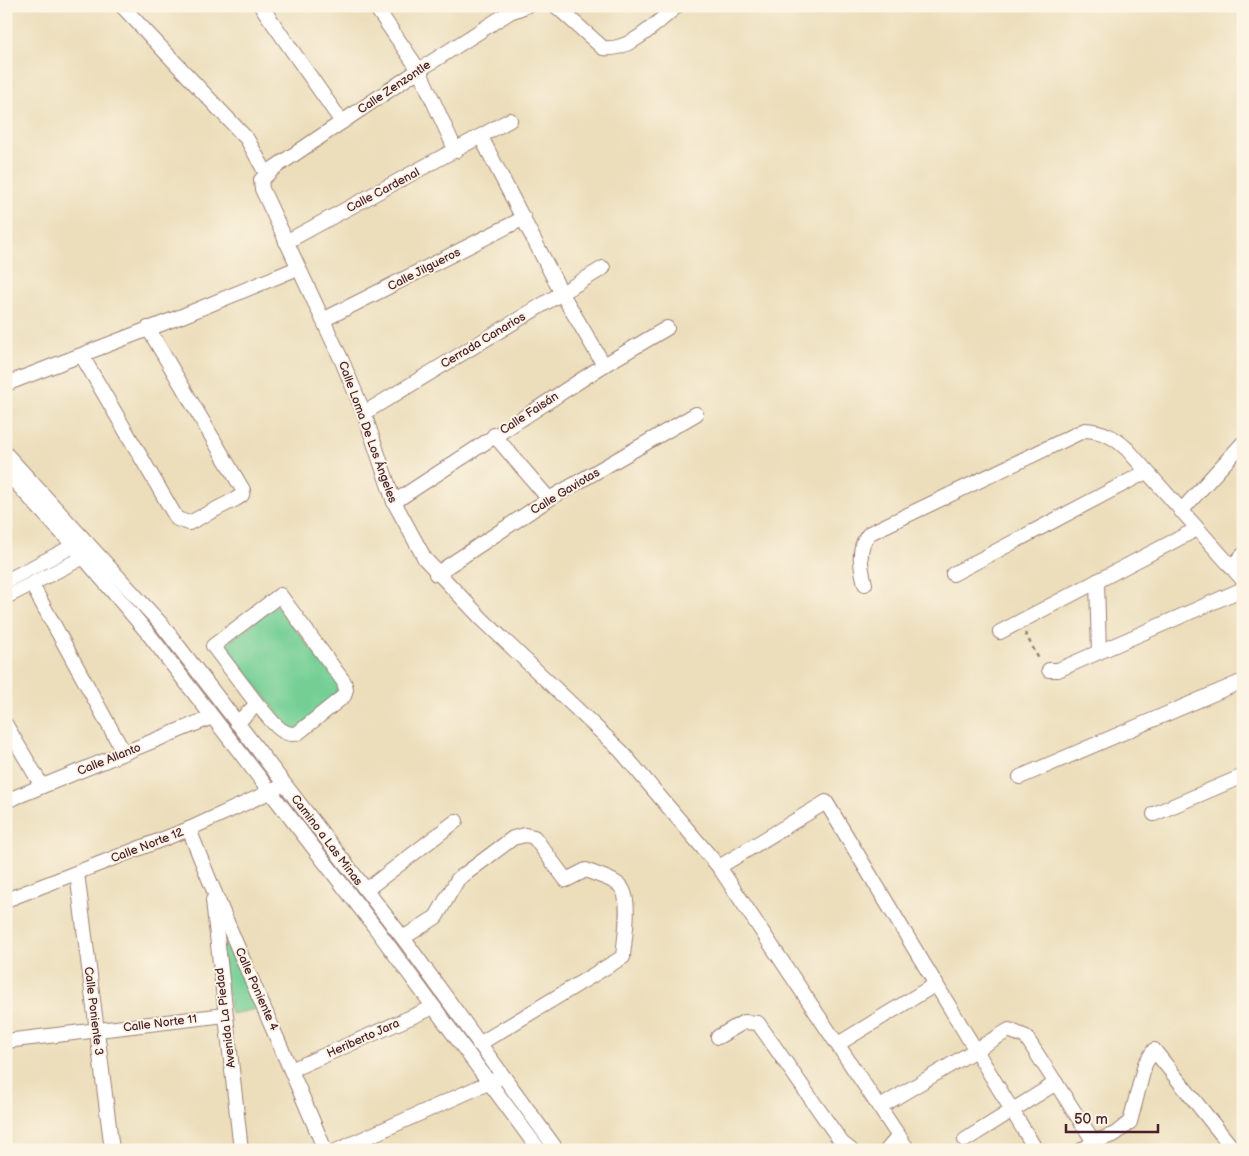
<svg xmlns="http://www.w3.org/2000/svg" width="1249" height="1156" viewBox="0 0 1249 1156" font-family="'Balsamiq Sans',sans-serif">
  <rect width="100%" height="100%" fill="#fcf5e5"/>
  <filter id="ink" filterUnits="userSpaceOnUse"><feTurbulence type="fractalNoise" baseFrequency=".02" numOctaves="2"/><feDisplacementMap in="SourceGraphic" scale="10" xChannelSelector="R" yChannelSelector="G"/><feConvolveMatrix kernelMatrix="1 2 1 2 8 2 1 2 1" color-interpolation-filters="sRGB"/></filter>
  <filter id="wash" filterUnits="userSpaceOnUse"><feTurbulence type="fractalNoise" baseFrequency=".0096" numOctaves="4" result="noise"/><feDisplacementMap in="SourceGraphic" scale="20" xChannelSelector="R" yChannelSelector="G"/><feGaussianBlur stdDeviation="1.12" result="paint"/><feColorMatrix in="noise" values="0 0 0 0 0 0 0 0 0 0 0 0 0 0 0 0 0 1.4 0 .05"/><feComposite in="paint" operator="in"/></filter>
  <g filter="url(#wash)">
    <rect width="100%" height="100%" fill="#ecdebb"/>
    <g fill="#75cf95" stroke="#607760">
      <path d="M276 605 344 690 293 733 225 645Z"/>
      <path d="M219 935 262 1008 231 1014Z"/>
    </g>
  </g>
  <g filter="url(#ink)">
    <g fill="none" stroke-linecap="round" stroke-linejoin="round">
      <g stroke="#9b7e73" stroke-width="16">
        <g id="minor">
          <path d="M122 6 247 139 267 175"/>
          <path d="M261 6 342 122"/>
          <path d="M375 6 419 70 456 151"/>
          <path d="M526 6 510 12 419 70 274 168 261 180 262 189 342 361 364 413 394 502 425 559 482 619 621 751 719 867 908 1150"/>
          <path d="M556 6 603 48C630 52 657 22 677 6"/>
          <path d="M481 137 562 294 604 365"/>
          <path d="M286 242 510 120"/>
          <path d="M323 320 524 218"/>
          <path d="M82 356 177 519 189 523 236 499 242 495 243 490 148 328"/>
          <path d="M6 384 182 316 298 268"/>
          <path d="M364 413 603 268"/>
          <path d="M494 435 549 499"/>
          <path d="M6 454 162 625 403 938 557 1150"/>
          <path d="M6 472 74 546 147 632 374 926 539 1150"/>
          <path d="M394 502 604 365 667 328"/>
          <path d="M1181 511 1243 443"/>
          <path d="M1231 567 1243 555"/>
          <path d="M436 574 549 499 696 414"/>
          <path d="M953 574 1146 472"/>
          <path d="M6 581 81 542"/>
          <path d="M1097 581 1099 652"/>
          <path d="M865 584C861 568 856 546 870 533L1085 430C1103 431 1114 437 1127 449L1243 580"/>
          <path d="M32 585 124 753"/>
          <path d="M6 597 90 554"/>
          <path d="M1000 632 1197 529"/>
          <path d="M1049 670H1058L1243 589"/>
          <path d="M237 723 257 704 213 646 280 595 344 682 346 689 344 696 298 733C281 739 268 715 257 704"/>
          <path d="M6 725 42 786"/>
          <path d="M1020 777 1243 681"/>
          <path d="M6 801 212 717"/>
          <path d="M1154 814 1243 776"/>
          <path d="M189 829C231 937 280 1043 325 1150"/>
          <path d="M719 867 826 802 1036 1150"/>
          <path d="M77 873 112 1150"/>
          <path d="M366 890 456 821"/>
          <path d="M6 900 189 829 276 789"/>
          <path d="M213 900 241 1150"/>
          <path d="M403 938 436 917 458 879 465 874 513 838 525 835 534 837 566 880 586 870C596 875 611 878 619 885 633 896 624 940 623 957L479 1044"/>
          <path d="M718 1037 744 1022 758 1023 842 1143 851 1150"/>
          <path d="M6 1041 225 1015"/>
          <path d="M838 1044 936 984"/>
          <path d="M291 1070 434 1007"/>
          <path d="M880 1107 1009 1030 1026 1037 1094 1142 1082 1150"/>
          <path d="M965 1140 1056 1083"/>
          <path d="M1094 1142 1115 1134 1130 1122 1145 1064 1154 1050 1234 1150"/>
          <path d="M338 1150 497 1079"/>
          <path d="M887 1150 899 1136"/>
        </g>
      </g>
      <path stroke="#9b7e73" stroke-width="2.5" stroke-dasharray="4 4" stroke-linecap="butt" d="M1025 633 1040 661"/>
      <use href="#minor" stroke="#fff" stroke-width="14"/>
    </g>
  </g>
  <g text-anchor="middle" stroke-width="4" stroke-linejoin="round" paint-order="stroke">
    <g font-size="12" fill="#4a1f2b" stroke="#fcf5e5">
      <text transform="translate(394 87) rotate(-34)" y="4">Calle Zenzontle</text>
      <text transform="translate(383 190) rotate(-28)" y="4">Calle Cardenal</text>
      <text transform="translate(424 269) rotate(-27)" y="4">Calle Jilgueros</text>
      <text transform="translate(483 340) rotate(-31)" y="4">Cerrada Canarios</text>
      <text transform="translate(529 413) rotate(-33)" y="4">Calle Faisán</text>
      <text transform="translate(368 432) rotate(70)" y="4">Calle Loma De Los Ángeles</text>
      <text transform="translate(565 491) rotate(-31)" y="4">Calle Gaviotas</text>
      <text transform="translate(109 759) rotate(-22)" y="4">Calle Allanto</text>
      <text transform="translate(327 840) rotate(53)" y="4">Camino a Las Minas</text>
      <text transform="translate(147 845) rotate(-21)" y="4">Calle Norte 12</text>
      <text transform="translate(257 989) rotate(66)" y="4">Calle Poniente 4</text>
      <text transform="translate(94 1011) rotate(83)" y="4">Calle Poniente 3</text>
      <text transform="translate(225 1018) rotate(-97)" y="4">Avenida La Piedad</text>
      <text transform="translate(160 1023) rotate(-7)" y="4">Calle Norte 11</text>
      <text transform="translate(363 1038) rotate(-24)" y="4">Heriberto Jara</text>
    </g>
  </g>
  <rect width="1249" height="1156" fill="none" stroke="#fcf5e5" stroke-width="25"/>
  <path d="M1066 1124v8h92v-8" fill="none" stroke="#4a1f2b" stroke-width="2.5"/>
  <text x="1074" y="1124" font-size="15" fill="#4a1f2b" stroke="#fcf5e5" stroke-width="4" paint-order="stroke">50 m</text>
</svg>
